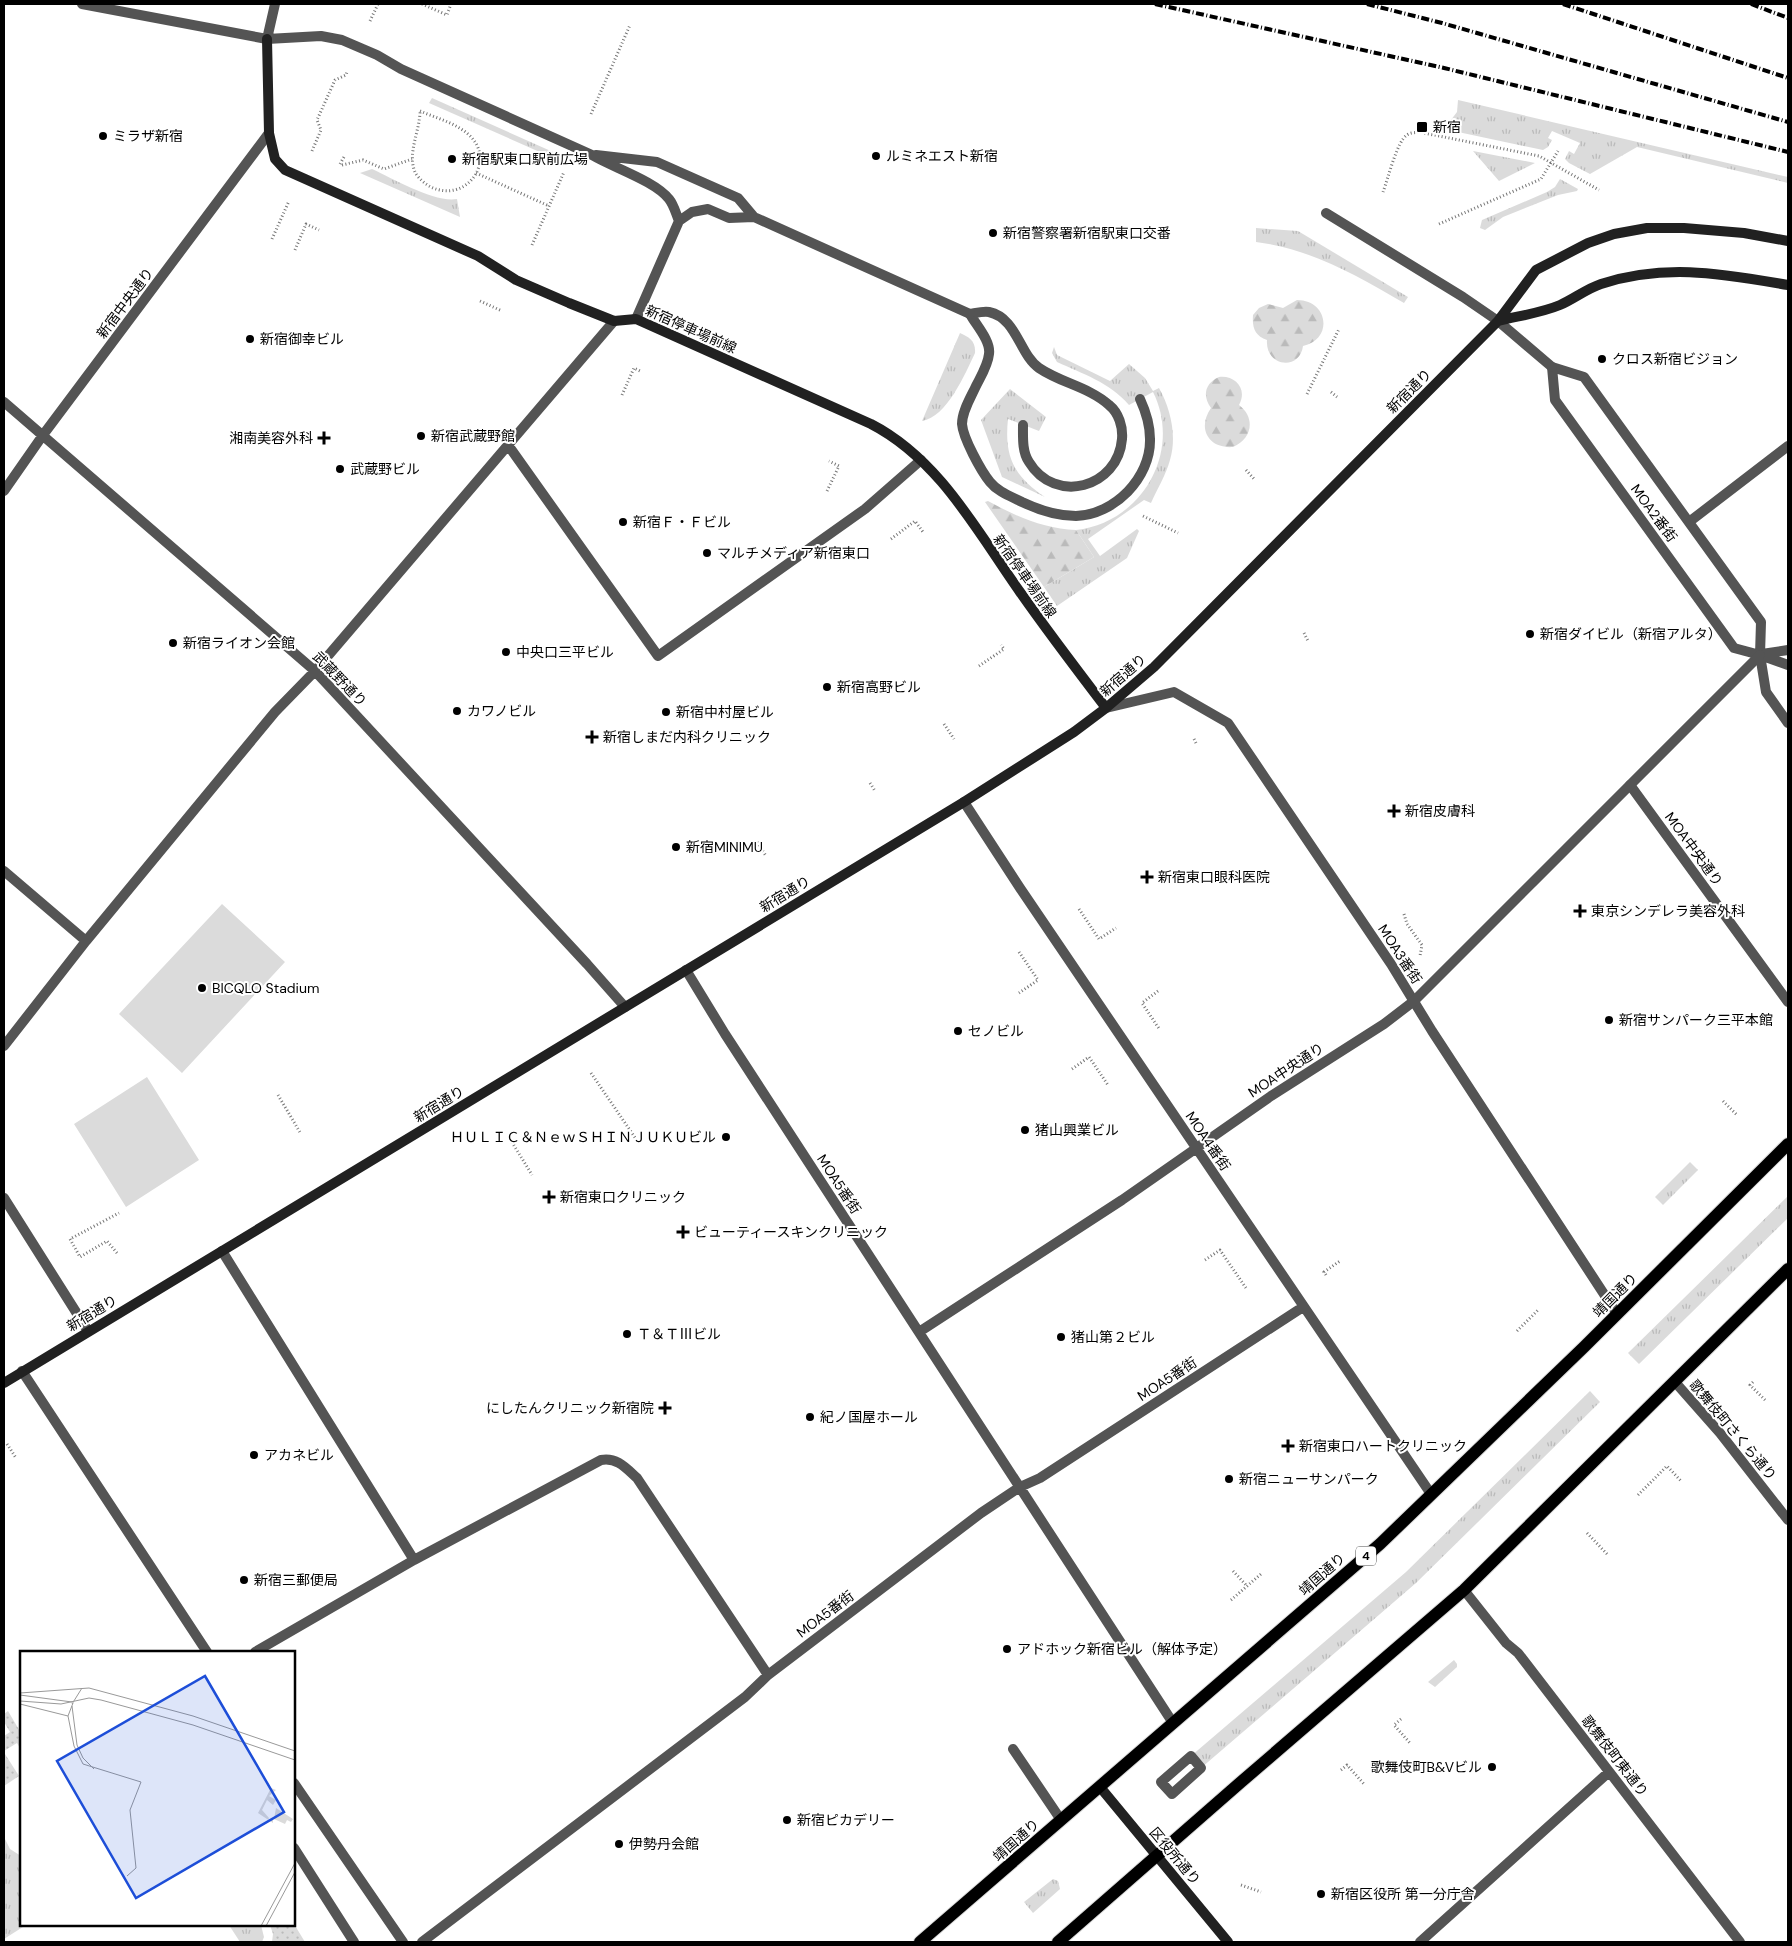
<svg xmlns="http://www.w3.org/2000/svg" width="1792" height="1946" viewBox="0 0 1792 1946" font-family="'DM Sans','Noto Sans JP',sans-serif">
	<defs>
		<pattern id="grass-tufts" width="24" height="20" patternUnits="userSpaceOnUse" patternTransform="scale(1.25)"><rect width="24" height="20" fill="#dbdbdb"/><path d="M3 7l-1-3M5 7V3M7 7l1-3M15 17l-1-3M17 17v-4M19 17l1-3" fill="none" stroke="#bababa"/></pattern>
		<pattern id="forest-firs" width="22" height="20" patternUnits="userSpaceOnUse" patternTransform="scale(1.25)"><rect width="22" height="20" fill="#dbdbdb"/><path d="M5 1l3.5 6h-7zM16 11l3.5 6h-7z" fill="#bababa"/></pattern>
		<pattern id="park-dots" width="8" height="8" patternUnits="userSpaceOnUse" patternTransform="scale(1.25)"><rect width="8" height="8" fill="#dbdbdb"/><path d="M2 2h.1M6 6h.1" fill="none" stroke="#bababa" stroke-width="1.8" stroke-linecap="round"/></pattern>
	</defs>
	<rect width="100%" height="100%" fill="#fff"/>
	<path fill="url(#grass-tufts)" d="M432,98L553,152L551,157L429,103Z
		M1458,100L1788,177V183L1637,147L1590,174L1569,163L1565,159L1569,151L1574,154L1580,143L1552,131L1548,138L1552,140L1548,147L1543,150L1444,129L1457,112Z
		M1473,151L1535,163L1499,181Z
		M372,169C394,179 435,203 457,199L460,217L360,173Z
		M1560,179L1578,189L1577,191L1558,195L1503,217L1485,230L1480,228L1482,220L1547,192L1555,187Z
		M1256,228L1298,231L1408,297L1404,303C1356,275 1311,249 1256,242Z
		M960,333C969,337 976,341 975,353C965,374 947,417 922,421Z
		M1054,347L1057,355L1110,381L1129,364L1145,378L1153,391L1159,388C1171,409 1177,437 1170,460C1166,475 1157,489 1151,503L1144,500L1088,539L1100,556L1137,529L1139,531L1127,558L1057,606L1044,587L1094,557L1076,530C1141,523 1183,452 1153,392L1129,405C1109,382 1083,374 1057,362L1052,353Z
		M1010,389L1046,417L1039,431L1008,419C1004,457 1014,476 1045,497L1002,477L981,420Z
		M1690,1162L1698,1170L1663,1205L1655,1197Z
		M1788,1196V1218L1639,1364L1628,1353Z
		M1590,1391L1600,1402L1416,1583L1201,1768L1191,1756L1406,1572Z
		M1454,1660L1457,1664V1667L1435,1687L1428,1682Z
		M4,1837L10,1849L21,1856V1925H26L4,1939Z
		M1053,1879L1058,1881L1060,1889L1033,1913L1024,1902Z
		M229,1925H261L264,1937L262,1942H240Z"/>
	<path fill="url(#forest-firs)" d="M1297,300C1328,300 1334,339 1303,346C1300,371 1265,367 1267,340C1255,336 1252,328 1253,315L1259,308L1268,304L1283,308Z
		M1219,377C1235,375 1248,389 1239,405C1256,418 1252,439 1233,447C1208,449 1197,428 1211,408C1202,396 1205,383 1219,377Z
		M988,501C1015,516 1044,529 1076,530L1094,557L1044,587L985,502Z"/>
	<path fill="url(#park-dots)" d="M8,1711L21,1733V1750L17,1743L4,1751V1736L10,1732L4,1722V1714Z
		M5,1754L19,1776L4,1786V1755Z
		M294,1924L305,1942H272L273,1934L270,1925Z"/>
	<path fill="#dbdbdb" d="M222,904L285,962L182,1073L119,1014Z
		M147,1077L199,1160L126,1207L74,1124Z"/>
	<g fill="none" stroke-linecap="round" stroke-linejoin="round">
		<defs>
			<path id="primary" d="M920,1942L1380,1544L1584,1347L1788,1144
				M1058,1942L1241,1782L1464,1590L1788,1269"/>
		</defs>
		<use href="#primary" stroke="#dbdbdb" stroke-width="14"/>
		<path stroke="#767676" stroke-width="3" stroke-dasharray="1 2.5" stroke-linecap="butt" d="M422,4L447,15L451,4
			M370,21L378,4
			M420,111C436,118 456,123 469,135C497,160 467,204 431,187C425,184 418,178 415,172C407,153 420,131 420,111Z
			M591,114L630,25
			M312,151L321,130L317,120L335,80L346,75L347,72
			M340,164L344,157
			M342,165L363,160L384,169L412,159
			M476,173L549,206
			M1383,192C1388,179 1397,141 1407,135C1411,132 1415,133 1419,132L1539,156L1599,190
			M1439,224L1541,179L1558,151
			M272,239L289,201
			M532,245L564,172
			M295,250L306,224L319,230
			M480,301L502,311
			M1331,392L1337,397
			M1307,394L1339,329
			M622,395L634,368L640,371
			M1246,470L1255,480
			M827,491L839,466L829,461
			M1143,516L1178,533
			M891,539L915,521L923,532
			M1304,633L1308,641
			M979,666L1004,649L1001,645
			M944,724L954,739
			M1194,739L1196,743
			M870,783L875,791
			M757,842L766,856
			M1079,909L1099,939L1116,928
			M1404,914L1407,924L1422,945L1420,956
			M1019,952L1038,980L1019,993
			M1158,991L1142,1003L1160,1030
			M1072,1069L1089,1057L1108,1085
			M591,1073L636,1139
			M278,1095L301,1134
			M1723,1101L1737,1115
			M510,1139L532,1175
			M117,1253L107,1241L80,1257L70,1239L119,1213
			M1205,1260L1220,1250L1246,1288
			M1326,1275L1324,1272L1340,1261
			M1517,1331L1538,1310
			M1753,1382L1750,1385L1766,1401
			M7,1444L16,1458
			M1638,1495L1667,1466L1682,1482
			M1587,1533L1608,1555
			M1233,1571L1247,1586
			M1231,1600L1261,1574
			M1401,1719L1394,1725L1410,1743
			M1341,1770L1347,1765L1364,1784
			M1241,1885L1261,1892"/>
		<path stroke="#545454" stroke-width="10" d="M1326,213L1463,297L1498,321
			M1023,425C1023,437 1022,452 1029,462C1055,505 1118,488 1122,439C1123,427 1119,413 1109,405C1089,387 1061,383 1039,368C1019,354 1017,318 989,312C983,311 976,313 970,314C976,325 991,341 989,354C988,365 981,376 976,386C971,397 962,411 962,424C963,438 981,471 990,482C998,492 1010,496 1022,502C1039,510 1056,516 1076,516C1114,515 1151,478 1150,439C1150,425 1146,412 1140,399
			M1689,522L1788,446
			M1762,654L1788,650
			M1788,665L1760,655L1761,622L1584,377L1552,367L1555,400L1734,648L1760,655L1766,692L1788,723
			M1106,708L1174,692L1228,723L1391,964L1432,1031L1617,1314
			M1630,785L1788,1002
			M1013,1749L1061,1820
			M294,1848L354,1942"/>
		<path stroke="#545454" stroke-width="10" d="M82,4L267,39L321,36L342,40L377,55L401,69L592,155C614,168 655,181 669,199C674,205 676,214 679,221
			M267,39L275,4
			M596,155L657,162L738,198L754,217L970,314
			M636,319L679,221L692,212L708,209L729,218L754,217
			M1498,321L1552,367
			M4,402L315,671L587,964L625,1007
			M508,445L658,656L865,509L921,460
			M4,491L43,435L269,133
			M964,802L1020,888L1431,1494
			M4,871L86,941
			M686,970L725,1034L1173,1723
			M4,1046L86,941L275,712L315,671L614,321
			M4,1198L88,1331
			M222,1251L414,1560
			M919,1332L1122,1200L1271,1096L1384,1024L1414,1001L1760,655
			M22,1371L207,1652
			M1675,1382L1720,1433L1788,1520
			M1464,1590L1506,1643L1518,1653L1740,1942
			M255,1652L414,1560L601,1460C617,1457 626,1468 637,1478L768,1675
			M1191,1756L1201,1768L1172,1794L1161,1782Z
			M294,1783L403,1942
			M422,1942L745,1697L768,1675L981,1513L1020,1487L1040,1478L1303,1307
			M1420,1942L1609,1772"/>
		<path stroke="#212121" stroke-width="10" d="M267,39L269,133L275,159L285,170L478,256L516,280L569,303L614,321L636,319L871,424C939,459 977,531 1020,592C1048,632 1077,670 1106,708
			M1498,321C1518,316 1541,313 1560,305C1574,299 1586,289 1601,284C1667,263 1722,274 1788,285
			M4,1383L964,802L1074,732L1106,708L1154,667L1498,321L1536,270L1588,243L1614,234L1647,228H1684L1744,233L1788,241
			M1100,1787L1228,1942"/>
		<use href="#primary" stroke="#000" stroke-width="12"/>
		<path stroke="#000" stroke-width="4" stroke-dasharray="8 2.5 1 2.5" stroke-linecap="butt" d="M1155,4L1444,68L1788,152
			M1367,4L1442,23L1788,122
			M1563,4L1788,78
			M1751,4L1788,18"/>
	</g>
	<g fill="#000" stroke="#fff" stroke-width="2">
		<rect x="1416" y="121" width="12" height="12" rx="2.5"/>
		<circle cx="103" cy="136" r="5"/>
		<circle cx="876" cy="156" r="5"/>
		<circle cx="452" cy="159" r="5"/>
		<circle cx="993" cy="233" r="5"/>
		<circle cx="250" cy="339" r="5"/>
		<circle cx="1602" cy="359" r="5"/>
		<circle cx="421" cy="436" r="5"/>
		<path d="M321.5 430.5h5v5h5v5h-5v5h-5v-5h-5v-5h5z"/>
		<circle cx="340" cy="469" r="5"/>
		<circle cx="623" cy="522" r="5"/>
		<circle cx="707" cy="553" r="5"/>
		<circle cx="1530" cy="634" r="5"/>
		<circle cx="173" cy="643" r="5"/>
		<circle cx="506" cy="652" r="5"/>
		<circle cx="827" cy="687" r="5"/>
		<circle cx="457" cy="711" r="5"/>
		<circle cx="666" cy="712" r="5"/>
		<path d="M589.5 729.5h5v5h5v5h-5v5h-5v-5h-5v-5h5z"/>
		<path d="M1391.5 803.5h5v5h5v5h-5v5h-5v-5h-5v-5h5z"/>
		<circle cx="676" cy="847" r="5"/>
		<path d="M1144.5 869.5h5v5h5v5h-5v5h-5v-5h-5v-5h5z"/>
		<path d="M1577.5 903.5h5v5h5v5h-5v5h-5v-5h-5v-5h5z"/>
		<circle cx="202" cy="988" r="5"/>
		<circle cx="1609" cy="1020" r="5"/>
		<circle cx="958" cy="1031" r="5"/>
		<circle cx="1025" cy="1130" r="5"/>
		<circle cx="726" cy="1137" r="5"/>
		<path d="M546.5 1189.5h5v5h5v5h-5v5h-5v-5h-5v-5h5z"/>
		<path d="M680.5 1224.5h5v5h5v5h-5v5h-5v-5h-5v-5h5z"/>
		<circle cx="627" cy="1334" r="5"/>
		<circle cx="1061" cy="1337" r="5"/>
		<path d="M662.5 1400.5h5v5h5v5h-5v5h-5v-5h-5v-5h5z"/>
		<circle cx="810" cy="1417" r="5"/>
		<path d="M1285.5 1438.5h5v5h5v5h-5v5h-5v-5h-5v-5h5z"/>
		<circle cx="254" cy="1455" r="5"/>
		<circle cx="1229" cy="1479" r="5"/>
		<circle cx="244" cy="1580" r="5"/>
		<circle cx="1007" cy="1649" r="5"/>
		<circle cx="1492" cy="1767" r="5"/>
		<circle cx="787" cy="1820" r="5"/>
		<circle cx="619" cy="1844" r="5"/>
		<circle cx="1321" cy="1894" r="5"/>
	</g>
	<g text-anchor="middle" stroke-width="4" stroke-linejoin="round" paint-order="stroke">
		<rect fill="#fff" stroke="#4c4c4c" stroke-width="1" x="1356" y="1546.5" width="20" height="19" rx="4"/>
		<g font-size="12" font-weight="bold" fill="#000">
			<text x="1366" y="1560">4</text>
		</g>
		<g font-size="14" fill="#000" stroke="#fff" text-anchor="start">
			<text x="1433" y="132">新宿</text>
			<text x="113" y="141">ミラザ新宿</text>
			<text x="886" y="161">ルミネエスト新宿</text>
			<text x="462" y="164">新宿駅東口駅前広場</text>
			<text x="1003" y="238">新宿警察署新宿駅東口交番</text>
			<text x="260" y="344">新宿御幸ビル</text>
			<text x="1612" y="364">クロス新宿ビジョン</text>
			<text x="431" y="441">新宿武蔵野館</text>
			<text x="313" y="443" text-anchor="end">湘南美容外科</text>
			<text x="350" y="474">武蔵野ビル</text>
			<text x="633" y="527">新宿Ｆ・Ｆビル</text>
			<text x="717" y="558">マルチメディア新宿東口</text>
			<text x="1540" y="639">新宿ダイビル（新宿アルタ）</text>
			<text x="183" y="648">新宿ライオン会館</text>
			<text x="516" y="657">中央口三平ビル</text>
			<text x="837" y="692">新宿高野ビル</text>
			<text x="467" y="716">カワノビル</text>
			<text x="676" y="717">新宿中村屋ビル</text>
			<text x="603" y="742">新宿しまだ内科クリニック</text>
			<text x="1405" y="816">新宿皮膚科</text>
			<text x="686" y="852">新宿MINIMU</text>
			<text x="1158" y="882">新宿東口眼科医院</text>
			<text x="1591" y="916">東京シンデレラ美容外科</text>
			<text x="212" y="993">BICQLO Stadium</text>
			<text x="1619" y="1025">新宿サンパーク三平本館</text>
			<text x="968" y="1036">セノビル</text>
			<text x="1035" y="1135">猪山興業ビル</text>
			<text x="716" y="1142" text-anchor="end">ＨＵＬＩＣ＆ＮｅｗＳＨＩＮＪＵＫＵビル</text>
			<text x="560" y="1202">新宿東口クリニック</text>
			<text x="694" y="1237">ビューティースキンクリニック</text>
			<text x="637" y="1339">Ｔ＆ＴⅢビル</text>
			<text x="1071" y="1342">猪山第２ビル</text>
			<text x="654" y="1413" text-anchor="end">にしたんクリニック新宿院</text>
			<text x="820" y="1422">紀ノ国屋ホール</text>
			<text x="1299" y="1451">新宿東口ハートクリニック</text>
			<text x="264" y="1460">アカネビル</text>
			<text x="1239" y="1484">新宿ニューサンパーク</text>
			<text x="254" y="1585">新宿三郵便局</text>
			<text x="1017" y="1654">アドホック新宿ビル（解体予定）</text>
			<text x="1482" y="1772" text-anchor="end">歌舞伎町B&amp;Vビル</text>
			<text x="797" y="1825">新宿ピカデリー</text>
			<text x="629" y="1849">伊勢丹会館</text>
			<text x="1331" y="1899">新宿区役所 第一分庁舎</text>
		</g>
		<g font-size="14" fill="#000" stroke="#fff">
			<text transform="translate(125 303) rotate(-53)" y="5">新宿中央通り</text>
			<text transform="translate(691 329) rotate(24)" y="5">新宿停車場前線</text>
			<text transform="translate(1409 391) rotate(-45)" y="5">新宿通り</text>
			<text transform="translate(1654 513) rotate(54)" y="5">MOA2番街</text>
			<text transform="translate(1025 576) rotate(55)" y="5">新宿停車場前線</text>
			<text transform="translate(1123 675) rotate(-41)" y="5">新宿通り</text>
			<text transform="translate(340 679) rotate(46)" y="5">武蔵野通り</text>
			<text transform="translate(1694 849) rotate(54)" y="5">MOA中央通り</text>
			<text transform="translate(785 894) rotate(-31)" y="5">新宿通り</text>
			<text transform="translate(1400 954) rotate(57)" y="5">MOA3番街</text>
			<text transform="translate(1286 1070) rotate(-33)" y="5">MOA中央通り</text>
			<text transform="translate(439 1104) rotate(-31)" y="5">新宿通り</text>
			<text transform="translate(1208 1141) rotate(56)" y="5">MOA4番街</text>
			<text transform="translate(839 1184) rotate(57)" y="5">MOA5番街</text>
			<text transform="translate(1615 1295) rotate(-45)" y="5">靖国通り</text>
			<text transform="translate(92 1313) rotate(-31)" y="5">新宿通り</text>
			<text transform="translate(1167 1379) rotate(-33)" y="5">MOA5番街</text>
			<text transform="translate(1733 1430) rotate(50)" y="5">歌舞伎町さくら通り</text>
			<text transform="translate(1322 1574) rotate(-41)" y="5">靖国通り</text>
			<text transform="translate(825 1614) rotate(-37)" y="5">MOA5番街</text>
			<text transform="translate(1615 1756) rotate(52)" y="5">歌舞伎町東通り</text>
			<text transform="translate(1016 1840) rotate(-41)" y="5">靖国通り</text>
			<text transform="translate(1175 1856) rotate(50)" y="5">区役所通り</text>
		</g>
	</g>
	<g transform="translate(20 1651)">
		<rect width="275" height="275" fill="#fff"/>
		<path d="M256,157L273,168L271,171L267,169L265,173L254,168Z" fill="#dbdbdb"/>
		<path d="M251,137L256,139L249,145L256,149L253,154L247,149L242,159L249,167L248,169L253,168V172L238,162Z" fill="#dbdbdb"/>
		<path fill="none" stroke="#999" stroke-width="1" d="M0,42L69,37L173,65L275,100M0,44L52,51M0,50L41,53L69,47L81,49L173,74L275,109M53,52L48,65L54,95L63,113L121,131L110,159L116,217L107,225M0,53L48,65M52,53L62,37M52,55L57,94L63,107L74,118M241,275L275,212M246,275L275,221"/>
		<path fill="#1d4ed8" fill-opacity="0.15" stroke="#1d4ed8" stroke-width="2.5" d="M185,25L264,161L116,247L37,110Z"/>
		<rect width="275" height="275" fill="none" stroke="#000" stroke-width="2.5"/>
	</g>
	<rect width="1792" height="1946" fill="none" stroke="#000000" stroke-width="10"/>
</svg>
